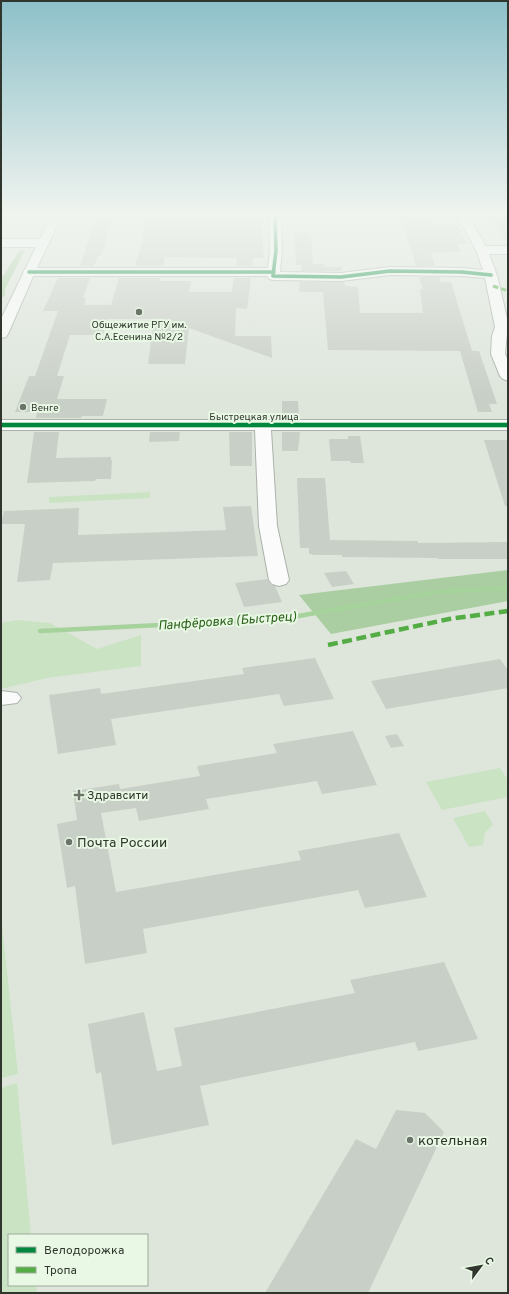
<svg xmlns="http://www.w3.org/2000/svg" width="509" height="1294" viewBox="0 0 509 1294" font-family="Overpass,sans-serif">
	<rect width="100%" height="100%" fill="#dee6dc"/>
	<path fill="#cae3c3" d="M150,492V498L49,503V497Z
		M18,620L50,623L97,649L141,635V666L47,678L1,689V623Z
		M500,768L508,780V797L442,810L426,782Z
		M485,811L493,824L485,833L483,845L469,847L453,818Z
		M1,915L18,1074L1,1078Z
		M17,1083L31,1235H9V1285H36L37,1293H1V1088Z"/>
	<path fill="#aacea1" d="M20,250H25L5,289V295L1,299V276H3Z
		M508,570V601L331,634L299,595Z"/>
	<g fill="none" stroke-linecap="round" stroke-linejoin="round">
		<path stroke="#a6d29b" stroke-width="4.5" d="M40,631L281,619L436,592L508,588"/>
	</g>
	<path fill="#c8cfc6" d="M97,216H113L101,256H98L94,266H80Z
		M147,216H261L264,258H253L252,266H236L237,258L165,257L163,266H135L144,237H142Z
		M401,216H429L433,226H457L467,244H456L461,252L431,253L435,266H416Z
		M488,216H508V244Z
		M295,233H311L313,264H324V267H341L342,271H301L302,265H296Z
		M419,277H439L441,282H451L472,351H479L497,404H489L492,412H478L460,351L328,350L323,292H299L300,282H344L345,286L358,287L360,313H423L420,289H423Z
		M58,278H90L83,298H86L84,305H111L119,278H160L159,281H191L189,292H232L234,278H251L247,309L236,308L235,336H271L272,358L189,328L185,364H148L154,319H107L103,335H70L57,376H64L57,399H107L103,416H82L81,418H36L37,412H15L29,376H35L58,311H43Z
		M282,401H298L299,418H282Z
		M34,432H59L56,458L111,457V460H112L111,479H96L95,481L27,483Z
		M150,432H180L179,441L149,442Z
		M229,432H252V466H230Z
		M282,432H300L298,451H282Z
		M348,436H360L364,463H351L350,461H331L329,439H348Z
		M484,440H508V506H505Z
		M297,478H325L330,540L418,541V543L508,542V559H438V558L342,557V555H313L312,554H309V548H300Z
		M251,506L258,556L53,563L50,580L17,582L25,524H1L4,511L79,508L78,535L226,530L223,507Z
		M346,571L354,584L332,587L324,573Z
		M267,579L271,585L275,586L282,602L244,607L235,583Z
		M315,658L334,699L284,706L279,694L111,719L116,745L58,754L49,695L100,688L101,694L244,674L242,668Z
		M500,659L508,670V688L386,709L371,681Z
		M353,731L377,785L322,794L317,781L206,799L209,809L139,821L136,808L101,813L116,892L301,860L298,851L399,833L427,897L365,908L358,890L143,929L147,953L85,964L75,886L67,888L57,824L77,820L73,791L119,784L120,789L200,776L197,766L277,753L273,744Z
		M397,734L404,746L391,748L385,736Z
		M444,962L478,1039L418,1051L415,1042L200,1086L209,1125L112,1145L101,1072L96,1074L88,1024L144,1012L157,1071L182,1066L174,1028L355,993L350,980Z
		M396,1110L425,1113L444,1132L368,1293H265L356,1139L376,1149Z"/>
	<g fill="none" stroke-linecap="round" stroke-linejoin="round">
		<defs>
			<path id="minor" d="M269,216H281L282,250L280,272L341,273L390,267L462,268L483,270L476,250L457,216H468L486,246H508V254H489L497,275L508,323L505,354L508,360V381L503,379L500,376L491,354L492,336L495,327L485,278L462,276L390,275L341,281L273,280L269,279L267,276H29L25,275L23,272L25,269L29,268H268L270,250Z
				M1,239H44L48,241L50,243L48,245L44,247H1Z
				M1,420H508V430H271L277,526L289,580L286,584L279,586L272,584L269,580L259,526L255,430H1Z
				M1,691L17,693L21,698L17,703L1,705Z"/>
			<path id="major" d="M51,216H62L35,272L8,334L6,337L1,338V319Z"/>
		</defs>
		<use href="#minor" stroke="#abb2aa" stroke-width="2"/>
		<use href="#major" stroke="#abb2aa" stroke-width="2"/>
		<use href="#minor" fill="#fafbfa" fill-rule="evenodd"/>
		<use href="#major" fill="#fafbfa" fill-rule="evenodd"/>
		<path stroke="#54ac44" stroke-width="3" stroke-dasharray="5.5 3" stroke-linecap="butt" d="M493,286L508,291"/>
		<path stroke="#54ac44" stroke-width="4.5" stroke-dasharray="10 4.5" stroke-linecap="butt" d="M328,645L449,619L508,611"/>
		<defs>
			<path id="cycleway-far1" d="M275,216L276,250L273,276L341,277L390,271L462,272L491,275
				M29,272H274"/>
			<path id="cycleway" d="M1,425H508"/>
		</defs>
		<use href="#cycleway-far1" stroke="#e8f8e4" stroke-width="5"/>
		<use href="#cycleway" stroke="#e8f8e4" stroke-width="6"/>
		<use href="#cycleway-far1" stroke="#00873e" stroke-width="3.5"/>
		<use href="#cycleway" stroke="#00873e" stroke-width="4.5"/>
	</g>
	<linearGradient id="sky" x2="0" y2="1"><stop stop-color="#8dc0c9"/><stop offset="0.54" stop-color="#f0f4ef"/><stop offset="1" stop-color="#f0f4ef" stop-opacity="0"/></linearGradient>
	<rect width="509" height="397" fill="url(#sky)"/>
	<g fill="#6d746b" stroke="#e8f8e4" stroke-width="1.5">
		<circle cx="139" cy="312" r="4"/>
		<circle cx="23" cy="407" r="4"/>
		<path d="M77 789h4v4h4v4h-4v4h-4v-4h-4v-4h4z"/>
		<circle cx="69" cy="842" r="4"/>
		<circle cx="410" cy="1140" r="4"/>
	</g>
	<g text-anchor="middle" stroke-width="4" stroke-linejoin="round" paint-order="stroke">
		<g font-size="10" fill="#30362e" stroke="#e8f8e4">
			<text x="139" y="328">Общежитие РГУ им.<tspan x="139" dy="12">С.А.Есенина №2/2</tspan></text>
			<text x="31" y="411" text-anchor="start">Венге</text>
		</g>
		<g font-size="10" fill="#30362e" stroke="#e8f8e4">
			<text x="254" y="420">Быстрецкая улица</text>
		</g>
		<g font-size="12" fill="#30362e" stroke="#e8f8e4" text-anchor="start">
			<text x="87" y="799">Здравсити</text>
		</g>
		<g font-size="13" font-style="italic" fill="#296118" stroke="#e8f8e4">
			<text transform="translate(227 620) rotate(-4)" y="5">Панфёровка (Быстрец)</text>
		</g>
		<g font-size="14" fill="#30362e" stroke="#e8f8e4" text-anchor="start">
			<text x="77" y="847">Почта России</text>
			<text x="418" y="1145">котельная</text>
		</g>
	</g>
	<rect width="509" height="1294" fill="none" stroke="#30362e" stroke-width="4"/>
	<rect x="8" y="1234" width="140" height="52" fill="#e8f8e4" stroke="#9eaa9b"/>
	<rect x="16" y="1247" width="20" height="6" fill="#00873e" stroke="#9eaa9b"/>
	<text x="44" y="1254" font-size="12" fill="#30362e">Велодорожка</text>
	<rect x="16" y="1267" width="20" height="6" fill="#54ac44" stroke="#9eaa9b"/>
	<text x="44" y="1274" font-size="12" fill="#30362e">Тропа</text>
	<g transform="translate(481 1266) rotate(58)" stroke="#e8f8e4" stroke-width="3" paint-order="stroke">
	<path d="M0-3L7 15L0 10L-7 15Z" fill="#30362e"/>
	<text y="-6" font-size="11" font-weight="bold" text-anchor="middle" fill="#30362e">С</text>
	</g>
</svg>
